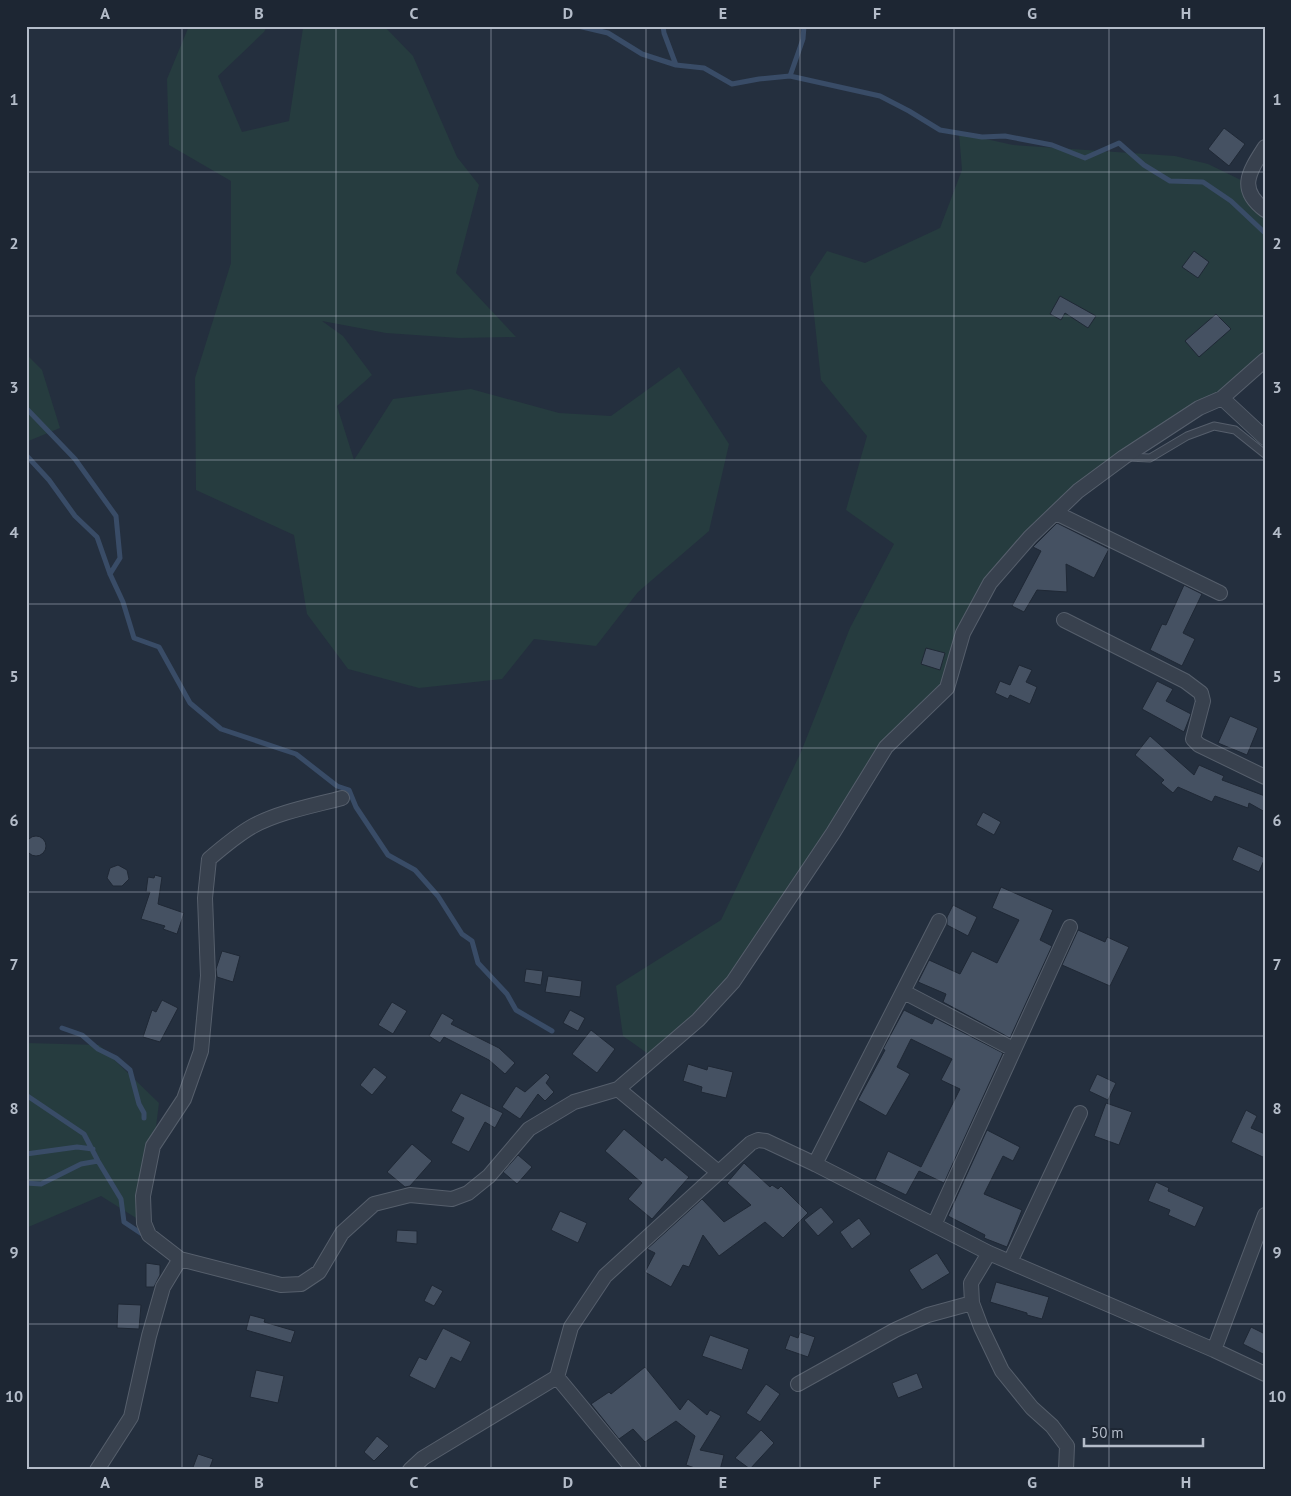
<svg xmlns="http://www.w3.org/2000/svg" width="1291" height="1496" viewBox="0 0 1291 1496" font-family="'PT Sans',sans-serif">
	<rect width="100%" height="100%" fill="#242f3e"/>
	<path fill="#263c3f" d="M189,26H267L264,32L218,76L242,132L289,121L303,28L305,26H384L413,56L457,157L479,185L456,273L516,337L459,338L386,333L322,321L343,336L372,375L337,406L354,460L393,399L471,389L559,413L611,416L679,367L729,444L709,531L638,592L596,646L534,639L502,679L419,688L348,669L307,614L294,535L196,490L195,378L231,263V181L169,145L167,79Z
		M959,133L1013,145L1175,156L1208,164L1247,183L1265,210V360L1222,398L1124,457L990,583L947,688L886,747L733,982L654,1058L623,1036L616,986L721,920L801,752L850,628L894,544L846,510L867,436L821,380L810,277L827,251L865,263L940,228L962,170Z
		M26,354L42,370L60,428L26,442Z
		M26,1043L99,1045L159,1103L144,1223L101,1196L26,1228Z"/>
	<g fill="none" stroke-linecap="round" stroke-linejoin="round">
		<path stroke="#394c67" stroke-width="5" d="M578,26L608,33L642,54L676,65L704,68L732,84L759,79L790,76L880,96L909,111L940,130L982,137L1005,136L1052,145L1085,158L1119,143L1144,165L1170,181L1203,182L1231,201L1265,233
			M663,26L664,33L676,65
			M790,76L803,39L804,26
			M26,408L75,459L116,516L120,558L110,574
			M26,455L49,480L75,516L97,537L110,574L123,602L134,638L159,647L190,703L221,729L296,754L337,786L349,790L356,807L388,855L415,870L438,896L462,934L472,941L478,963L507,994L516,1010L552,1031
			M62,1028L82,1035L98,1049L116,1058L130,1070L139,1104L144,1113V1118
			M26,1095L84,1134L98,1161L121,1199L124,1222L145,1236
			M26,1154L77,1147L93,1149
			M26,1183L41,1184L81,1164L98,1161"/>
	</g>
	<path fill="#455162" stroke="#1f2835" d="M1224,128L1245,144L1229,166L1208,149Z
		M1194,251L1209,262L1198,278L1182,267Z
		M1060,296L1096,316L1088,328L1065,313L1061,320L1050,314Z
		M1216,314L1231,329L1199,357L1185,341Z
		M1057,523L1109,549L1094,578L1066,564L1067,592L1037,590L1024,612L1012,606L1041,551L1033,547Z
		M1184,585L1202,594L1183,633L1195,639L1182,666L1150,650L1162,624L1166,625Z
		M926,648L945,653L940,670L921,664Z
		M1019,665L1032,670L1026,682L1037,687L1030,704L1010,695L1008,699L995,693L1000,681L1010,685Z
		M1157,681L1173,689L1166,701L1191,714L1184,732L1142,709Z
		M1230,716L1258,728L1247,755L1218,743Z
		M1150,736L1194,775L1199,765L1224,776L1222,780L1265,796V812L1249,803L1248,808L1215,796L1212,802L1178,787L1173,793L1161,783L1164,780L1135,755Z
		M983,812L1001,822L994,835L976,825Z
		M26 846a10 10 0 1 1 20 0a10 10 0 1 1-20 0Z
		M1238,846L1265,858L1259,872L1232,860Z
		M118,865L127,870L129,879L122,886H113L107,878L110,868Z
		M155,875L162,877L158,904L184,913L177,934L163,929L165,926L141,919L150,892H146L148,877L154,878Z
		M1001,887L1053,910L1040,940L1052,946L1010,1038L943,1002L946,994L918,982L929,960L960,974L972,951L997,963L1019,920L992,908Z
		M953,905L977,917L968,936L947,925V917Z
		M1078,930L1105,942L1107,937L1129,947L1110,986L1062,965Z
		M222,951L240,956L233,982L217,977L216,969Z
		M526,969L543,971L541,985L524,982Z
		M548,976L582,981L580,997L545,992Z
		M162,1000L178,1008L160,1042L143,1037L152,1010L156,1012Z
		M392,1002L407,1011L393,1034L378,1025Z
		M570,1010L585,1018L578,1031L563,1023Z
		M904,1010L932,1024L935,1018L1003,1053L944,1183L919,1171L906,1195L875,1180L888,1151L921,1167L960,1089L941,1080L952,1059L911,1039L897,1067L910,1074L886,1116L858,1100L885,1050L883,1049Z
		M442,1013L454,1020L451,1024L499,1048L515,1063L505,1074L489,1060L444,1037L440,1043L429,1036Z
		M591,1030L615,1049L597,1073L572,1054Z
		M688,1064L707,1070L708,1066L733,1072L726,1098L701,1092L702,1087L683,1081Z
		M374,1067L387,1077L372,1095L360,1085Z
		M546,1073L550,1077L546,1083L554,1092L545,1101L538,1094L520,1119L502,1107L516,1086L525,1092Z
		M1097,1074L1116,1083L1108,1100L1089,1091Z
		M461,1093L503,1113L495,1128L485,1122L469,1152L451,1143L464,1118L451,1111Z
		M1106,1103L1132,1112L1119,1145L1094,1136Z
		M1246,1110L1257,1116L1251,1128L1265,1134V1158L1231,1142Z
		M624,1129L662,1161L665,1157L689,1177L652,1219L628,1199L642,1183L605,1151Z
		M987,1130L1020,1147L1013,1161L1003,1156L984,1194L1022,1210L1007,1247L984,1238L985,1235L948,1216Z
		M412,1144L432,1161L410,1186L405,1187L387,1172Z
		M518,1155L532,1167L517,1184L503,1172Z
		M744,1163L770,1187L772,1185L778,1189L781,1186L808,1213L783,1238L765,1222L719,1256L703,1235L689,1267L683,1265L671,1287L645,1272L655,1253L647,1249L702,1199L724,1222L751,1205L727,1183Z
		M1156,1182L1169,1188L1168,1191L1204,1207L1195,1227L1168,1215L1170,1210L1148,1201Z
		M821,1207L834,1222L818,1236L804,1220Z
		M560,1211L587,1223L578,1243L551,1230Z
		M859,1218L871,1234L852,1249L840,1232Z
		M397,1230L417,1231V1244L396,1242Z
		M937,1253L950,1273L922,1290L909,1270Z
		M146,1263L160,1265V1275L154,1287H146Z
		M996,1282L1049,1297L1042,1319L1027,1315V1313L990,1302Z
		M432,1285L443,1291L434,1306L424,1301Z
		M118,1304L141,1305L139,1329L117,1328Z
		M250,1315L265,1319L264,1322L295,1331L291,1343L246,1330Z
		M1251,1327L1265,1334V1355L1243,1344Z
		M443,1328L471,1342L461,1362L451,1357L435,1389L409,1376L419,1357L426,1360Z
		M800,1332L815,1337L808,1357L785,1349L790,1335L798,1338Z
		M710,1335L749,1349L742,1370L702,1356Z
		M645,1367L680,1410L688,1399L707,1415L710,1410L721,1416L700,1450L724,1455L720,1470H701L686,1465L695,1436L676,1421L645,1442L633,1429L619,1439L591,1404L609,1392L611,1394Z
		M256,1370L284,1376L278,1403L250,1397Z
		M917,1373L923,1388L898,1398L892,1383Z
		M766,1384L780,1394L760,1422L746,1413Z
		M761,1430L774,1443L750,1469L735,1458Z
		M377,1436L389,1446L374,1461L364,1452Z
		M198,1454L213,1459L209,1470H192Z"/>
	<g fill="none" stroke-linecap="round" stroke-linejoin="round">
		<defs>
			<path id="service" d="M1127,457L1150,458L1187,436L1214,426L1235,430L1265,454"/>
			<path id="minor" d="M1265,147C1249,172 1237,189 1265,210
				M1222,398L1265,438
				M1056,513L1220,593
				M1064,620L1185,681L1201,693L1203,701L1193,739L1199,745L1265,777
				M342,798C312,806 279,812 253,826C237,835 223,847 209,859L205,898L208,976L201,1051L184,1099L153,1146L143,1196L144,1223L149,1235L180,1259L281,1285L301,1284L319,1272L342,1233L374,1204L410,1195L452,1199L468,1193L489,1176L529,1129L574,1102L618,1089L698,1020L733,982L833,833L886,747L947,688L963,633L990,583L1030,537L1078,491L1124,457L1199,408L1222,398L1265,360
				M904,992L1013,1049
				M618,1089L718,1172
				M815,1164L939,921
				M934,1225L1070,927
				M989,1253L971,1283L972,1303L981,1327L1002,1371L1032,1408L1052,1426L1067,1446L1066,1470
				M1010,1262L1080,1113
				M1214,1350L1265,1215
				M557,1377L634,1470
				M798,1384L895,1330L928,1315L972,1303
				M97,1470L131,1417L149,1336L163,1287L180,1259
				M410,1470L423,1458L557,1377L571,1327L605,1276L751,1143L758,1140L766,1141L815,1164L989,1253L1214,1350L1265,1374"/>
		</defs>
		<use href="#service" stroke="#565f6c" stroke-width="9"/>
		<use href="#minor" stroke="#565f6c" stroke-width="16"/>
		<use href="#service" stroke="#38414e" stroke-width="7"/>
		<use href="#minor" stroke="#38414e" stroke-width="14"/>
	</g>
	<path fill="none" stroke="#b4bcc9" stroke-width="1" stroke-opacity="0.55" d="M182,26V1470M336,26V1470M491,26V1470M646,26V1470M800,26V1470M954,26V1470M1109,26V1470M26,172H1265M26,316H1265M26,460H1265M26,604H1265M26,748H1265M26,892H1265M26,1036H1265M26,1180H1265M26,1324H1265"/>
	<rect width="1291" height="1496" fill="none" stroke="#1d2633" stroke-width="55"/>
	<path d="M1084 1438v8h119v-8" fill="none" stroke="#b4bcc9" stroke-width="2.5"/>
	<text x="1091" y="1438" font-size="15" fill="#b4bcc9" stroke="#1d2633" stroke-width="4" paint-order="stroke">50 m</text>
	<rect x="28" y="28" width="1236" height="1440" fill="none" stroke="#b4bcc9" stroke-width="2"/>
	<g font-size="16" text-anchor="middle" font-weight="bold" fill="#b4bcc9">
		<text x="105" y="19">A</text>
		<text x="259" y="19">B</text>
		<text x="414" y="19">C</text>
		<text x="568" y="19">D</text>
		<text x="723" y="19">E</text>
		<text x="877" y="19">F</text>
		<text x="1032" y="19">G</text>
		<text x="1186" y="19">H</text>
		<text x="14" y="105">1</text>
		<text x="1277" y="105">1</text>
		<text x="14" y="249">2</text>
		<text x="1277" y="249">2</text>
		<text x="14" y="393">3</text>
		<text x="1277" y="393">3</text>
		<text x="14" y="538">4</text>
		<text x="1277" y="538">4</text>
		<text x="14" y="682">5</text>
		<text x="1277" y="682">5</text>
		<text x="14" y="826">6</text>
		<text x="1277" y="826">6</text>
		<text x="14" y="970">7</text>
		<text x="1277" y="970">7</text>
		<text x="14" y="1114">8</text>
		<text x="1277" y="1114">8</text>
		<text x="14" y="1258">9</text>
		<text x="1277" y="1258">9</text>
		<text x="14" y="1402">10</text>
		<text x="1277" y="1402">10</text>
		<text x="105" y="1488">A</text>
		<text x="259" y="1488">B</text>
		<text x="414" y="1488">C</text>
		<text x="568" y="1488">D</text>
		<text x="723" y="1488">E</text>
		<text x="877" y="1488">F</text>
		<text x="1032" y="1488">G</text>
		<text x="1186" y="1488">H</text>
	</g>
</svg>
